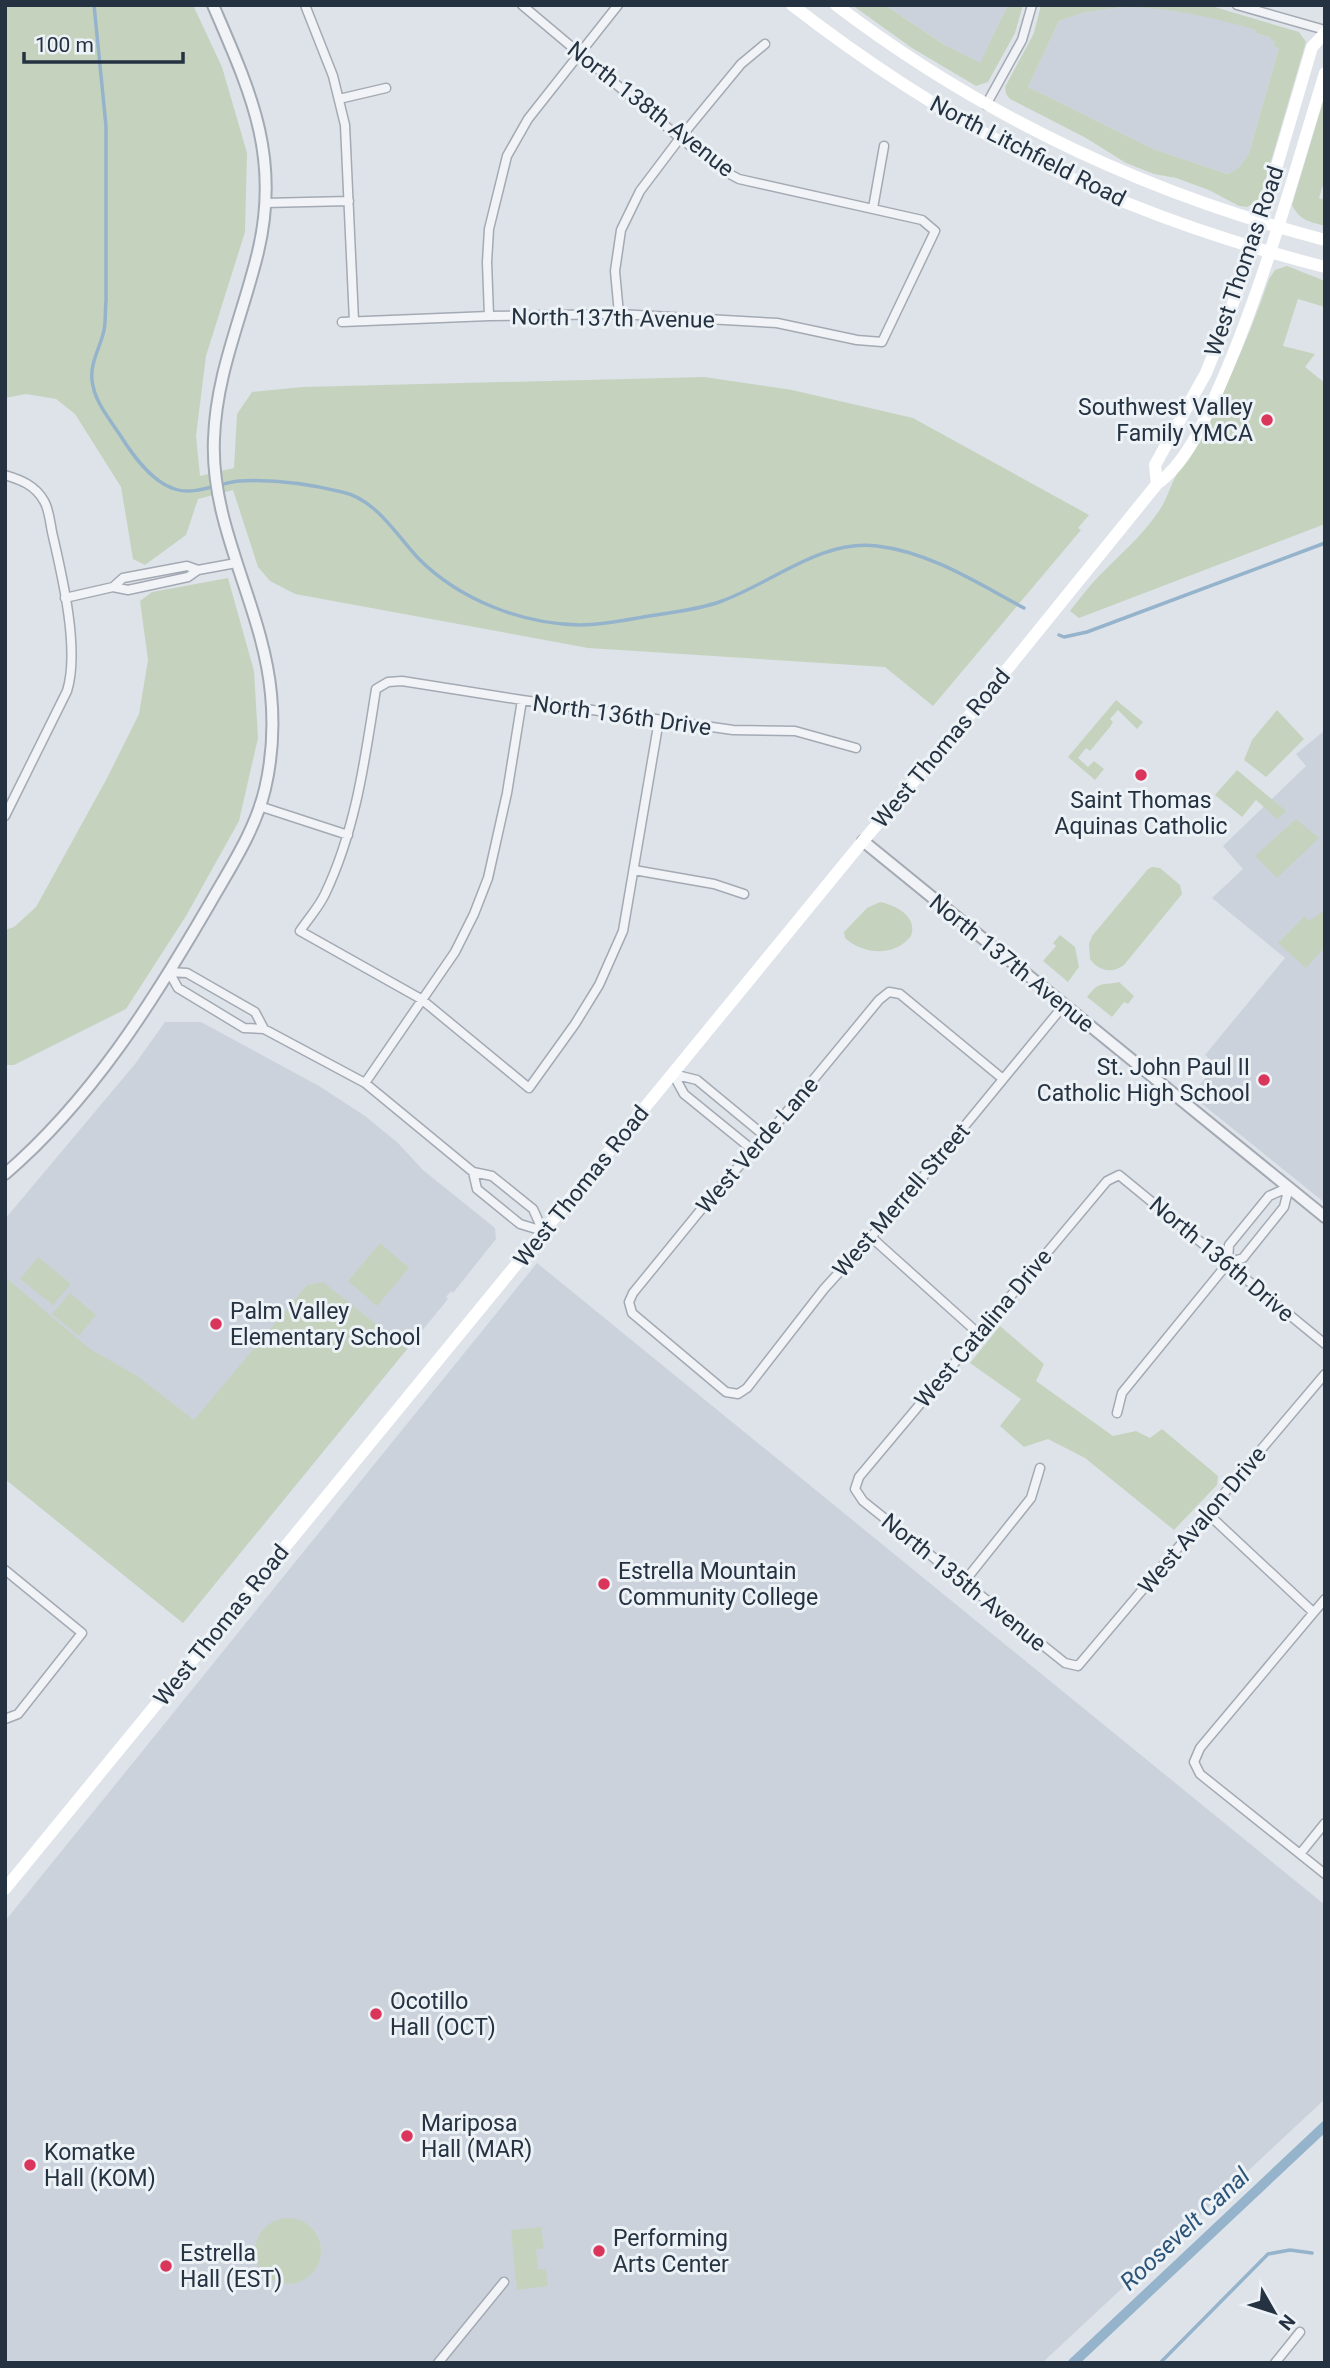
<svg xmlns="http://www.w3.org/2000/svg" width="1330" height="2368" viewBox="0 0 1330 2368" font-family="Roboto,sans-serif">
	<rect width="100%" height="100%" fill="#dee3e9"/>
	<path fill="#cbd2db" d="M885,5H1008L980,64L943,44Z
		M1122,7H1148L1203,15L1257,30L1256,33L1271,38L1279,48L1249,153L1243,165L1236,171L1227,174L1153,149L1028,87L1059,21L1082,13Z
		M1325,730V1203L1191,1095L1216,1065L1205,1055L1285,958L1212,898L1243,869L1223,846L1306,766L1296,754Z
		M165,1022H201L319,1086L365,1116L398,1143L423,1170L495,1228L496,1239L453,1293L451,1291L446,1297L448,1299L183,1623L5,1479V1219L135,1064Z
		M537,1263L1325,1905V2099L1042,2363H5V1921Z"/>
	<path fill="#c5d3be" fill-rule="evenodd" d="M5,5H193L222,67L247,153L245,232L206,356L196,436L200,476L234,468L237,414L252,392L303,387L704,377L792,390L913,418L1089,515L1078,528L1081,530L933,706L885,667L588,648L295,594L270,581L258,567L233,490L198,499L186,535L145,565L133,559L121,487L75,414L56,399L26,394L5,398Z
		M852,5H885L943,44L980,63L1008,5H1023L1015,33L988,82L976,86L912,48Z
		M1041,5H1208L1299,32L1306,42L1261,195L1256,202L1247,207L1239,206L1209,190L1176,178L1154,174L1126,163L1086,138L1010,99L1006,94L1005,87L1034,33ZM1122,7C1169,7 1211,17 1256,30V33L1271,38V40L1275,42L1274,46L1279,48L1249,153C1243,164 1239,170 1227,174L1153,149L1028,87L1059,21L1082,13Z
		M1325,95V179L1319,198L1325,200V226C1310,222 1299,220 1292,205Z
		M1287,266L1325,281V307L1298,299L1283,346L1315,354L1305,367L1325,383V524L1079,618L1070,611C1081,597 1092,582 1105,570C1123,552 1141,536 1156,515C1166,503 1170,486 1178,472C1216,411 1246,347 1269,279L1275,270Z
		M228,578L254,671L258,738L239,821L186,916L126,1009L14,1065H5V930L14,927L36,907L106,780L139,714L148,660L140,601L152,592Z
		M1116,700L1143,722L1137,729L1118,710L1110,719L1113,722L1110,727L1090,751L1086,748L1078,758L1088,767L1094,761L1104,769L1095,780L1068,757Z
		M1277,710L1304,739L1266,777L1244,760L1252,740Z
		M1237,770L1286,811L1277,819L1256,800L1242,817L1215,795Z
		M1296,819L1319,838L1277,878L1255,856Z
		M1152,867L1160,868L1180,885L1182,894L1124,965C1112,974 1098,971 1090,959L1089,944L1092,936L1148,869Z
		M880,902C896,905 918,917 911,936C895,957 864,955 845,938L844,932L867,908Z
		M1325,910V947L1306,968L1278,943L1305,916L1309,921Z
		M1060,935L1075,947L1079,967L1068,982L1043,961L1056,946L1053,943Z
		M1119,982L1134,996L1128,1004L1124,1002L1112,1017L1087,997C1100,980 1101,986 1119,982Z
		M380,1243L409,1268L377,1306L348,1281Z
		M38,1257L71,1284L53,1305L20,1279Z
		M5,1277L90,1349L137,1376L194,1420L307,1285L323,1282L407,1349L183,1623L5,1479Z
		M70,1293L96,1315L79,1336L52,1314Z
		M1000,1326L1044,1364L1036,1381L1113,1436L1136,1431L1150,1438L1162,1429L1218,1476L1217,1485L1174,1530L1085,1458L1048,1439L1024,1447L1000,1426L1021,1399L970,1363Z
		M255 2251a33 33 0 1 1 66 0a33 33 0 1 1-66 0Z
		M541,2227L544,2249H536L538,2269H546L548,2286L517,2290L511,2230Z"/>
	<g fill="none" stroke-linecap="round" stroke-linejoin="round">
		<path stroke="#95b4cc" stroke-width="3.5" d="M94,5L106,126V301C105,310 106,320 104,330C101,346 90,362 92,380C94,401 109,418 120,435C132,454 150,480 172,488C193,497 218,483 239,481C273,479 309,484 342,492C376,499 397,536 419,559C460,600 522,624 580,625C603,625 626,620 649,616C673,612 698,610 722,601C772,583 821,539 877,546C930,552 979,584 1024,608
			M1059,635L1064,637L1087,632L1325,543
			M1160,2363L1268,2254L1290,2250L1312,2253"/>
		<path stroke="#95b4cc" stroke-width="10" d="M1073,2363L1325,2126"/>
		<defs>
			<path id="minor" d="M305,5L333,76L345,125L354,321
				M1237,5L1325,30
				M339,99L386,88
				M986,105L1022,40L1032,5
				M265,203L349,201
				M873,208L884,146
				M619,314L615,271L621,230L640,191L680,138L741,64L765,44
				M489,316L487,262L489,229L507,156L528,119L618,5
				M342,322L489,316L619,314L777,323L857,340L882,342L935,231L922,220L739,179L722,170L680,138L522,5
				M5,475C21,480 35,485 44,501C49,509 50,522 52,532C62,575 80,650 67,691L5,816
				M113,587L128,590L188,577L198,570L236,563
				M65,598L113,587L123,578L187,566L198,570
				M659,720L623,931L599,985L575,1024L529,1088L421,999L300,931C308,919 319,907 325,894C356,829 365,759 376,689L388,682L402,681L522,700L733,730L795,731L856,748
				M259,806L348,835
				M634,870L714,884L744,894
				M264,1029L255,1012L187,973L169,972L178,988L244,1028L264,1029L365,1083L473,1172L492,1176L533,1209L543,1231
				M673,1074L697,1080L766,1137
				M673,1074L684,1094L754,1151
				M1003,1079L900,994L889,992L879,1000L766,1137L717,1190L633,1293L629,1302L632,1313L726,1392L738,1394L747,1388L824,1289L899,1206L1064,1005
				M365,1083L455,952L474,914L488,878L507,793L522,700
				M473,1172L477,1189L520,1224L543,1231
				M871,1237L979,1334
				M1228,1263L1229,1245L1269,1196L1289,1187
				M1325,1344L1119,1175L1107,1181C1025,1280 941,1378 859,1477L855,1489L863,1501L1065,1663L1078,1666L1325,1374
				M1117,1413L1122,1393L1228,1263L1243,1258L1284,1207L1289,1187
				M1207,1513L1313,1612
				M5,1570L82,1633L18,1714L5,1719
				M964,1582L1031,1498L1040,1468
				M1325,1599L1200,1748L1194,1762L1200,1774L1325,1874
				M1300,1854L1325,1823
				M438,2363L504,2282
				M1275,2363L1300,2332"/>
			<path id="tertiary" d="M863,841L1325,1217
				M5,1174C92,1099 152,1003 209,905C230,868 255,831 265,789C272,759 274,725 271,694C263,606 210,528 214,439C216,373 243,315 258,252C281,156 250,91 213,5"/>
		</defs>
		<use href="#minor" stroke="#a3aab3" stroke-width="11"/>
		<use href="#tertiary" stroke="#a3aab3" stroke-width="14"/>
		<use href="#minor" stroke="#f1f3f7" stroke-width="8"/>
		<use href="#tertiary" stroke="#f1f3f7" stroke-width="10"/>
		<path stroke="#fff" stroke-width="12" d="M792,5C894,84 1007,153 1127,203C1191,229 1258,250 1325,267
			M836,5C982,116 1148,194 1325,240
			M1157,484L1155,465L1206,373L1228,318L1260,223L1312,47L1325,33
			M5,1889L863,841L975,709L1157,484C1186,463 1203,424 1217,392C1263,289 1292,180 1325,73"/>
	</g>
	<g fill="#da365c" stroke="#edf2f6" stroke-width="2.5">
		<circle cx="1267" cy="420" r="7"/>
		<circle cx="1141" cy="775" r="7"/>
		<circle cx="1264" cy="1080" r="7"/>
		<circle cx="216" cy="1324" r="7"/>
		<circle cx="604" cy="1584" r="7"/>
		<circle cx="376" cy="2014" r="7"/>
		<circle cx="407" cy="2136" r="7"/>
		<circle cx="30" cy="2165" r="7"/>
		<circle cx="599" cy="2251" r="7"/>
		<circle cx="166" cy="2266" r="7"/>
	</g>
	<g text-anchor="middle" stroke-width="6" stroke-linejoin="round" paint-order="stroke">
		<g font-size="23" fill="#253241" stroke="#edf2f6">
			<text transform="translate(651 109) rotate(38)" y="8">North 138th Avenue</text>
			<text transform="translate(1028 151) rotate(27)" y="8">North Litchfield Road</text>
			<text transform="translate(1244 261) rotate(-71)" y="8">West Thomas Road</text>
			<text transform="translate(613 318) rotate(1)" y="8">North 137th Avenue</text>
			<text transform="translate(622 715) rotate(8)" y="8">North 136th Drive</text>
			<text transform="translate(941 748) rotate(-50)" y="8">West Thomas Road</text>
			<text transform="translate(1012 963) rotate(39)" y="8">North 137th Avenue</text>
			<text transform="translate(757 1145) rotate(-49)" y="8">West Verde Lane</text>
			<text transform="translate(581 1186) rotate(-51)" y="8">West Thomas Road</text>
			<text transform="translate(901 1200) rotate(-49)" y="8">West Merrell Street</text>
			<text transform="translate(1222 1259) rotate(40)" y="8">North 136th Drive</text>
			<text transform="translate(983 1328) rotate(-50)" y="8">West Catalina Drive</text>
			<text transform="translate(1202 1520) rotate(-50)" y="8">West Avalon Drive</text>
			<text transform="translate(964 1582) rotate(39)" y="8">North 135th Avenue</text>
			<text transform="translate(221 1625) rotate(-51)" y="8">West Thomas Road</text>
		</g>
		<g font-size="23" fill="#253241" stroke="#edf2f6" text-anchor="start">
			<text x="1253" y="415" text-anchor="end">Southwest Valley<tspan x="1253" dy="26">Family YMCA</tspan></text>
			<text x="1141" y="808" text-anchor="middle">Saint Thomas<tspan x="1141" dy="26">Aquinas Catholic</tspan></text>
			<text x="1250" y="1075" text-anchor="end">St. John Paul II<tspan x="1250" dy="26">Catholic High School</tspan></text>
			<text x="230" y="1319">Palm Valley<tspan x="230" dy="26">Elementary School</tspan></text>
			<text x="618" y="1579">Estrella Mountain<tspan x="618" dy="26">Community College</tspan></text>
			<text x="390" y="2009">Ocotillo<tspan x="390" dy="26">Hall (OCT)</tspan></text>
			<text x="421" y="2131">Mariposa<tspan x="421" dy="26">Hall (MAR)</tspan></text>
			<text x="44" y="2160">Komatke<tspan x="44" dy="26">Hall (KOM)</tspan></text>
			<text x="613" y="2246">Performing<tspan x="613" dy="26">Arts Center</tspan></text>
			<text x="180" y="2261">Estrella<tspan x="180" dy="26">Hall (EST)</tspan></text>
		</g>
		<g font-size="24" font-style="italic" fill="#2c5478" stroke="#edf2f6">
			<text transform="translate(1185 2229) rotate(-43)" y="8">Roosevelt Canal</text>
		</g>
	</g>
	<rect width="1330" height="2368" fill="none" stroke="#253241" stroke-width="14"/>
	<g transform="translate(1274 2312) rotate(129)" stroke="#edf2f6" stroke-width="5" paint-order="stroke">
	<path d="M0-5L12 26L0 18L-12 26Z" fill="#253241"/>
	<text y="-10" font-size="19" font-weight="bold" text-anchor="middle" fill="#253241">N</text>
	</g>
	<path d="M24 52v10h159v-10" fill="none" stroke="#253241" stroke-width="3.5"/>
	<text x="35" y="52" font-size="21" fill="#253241" stroke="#edf2f6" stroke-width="5" paint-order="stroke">100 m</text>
</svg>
